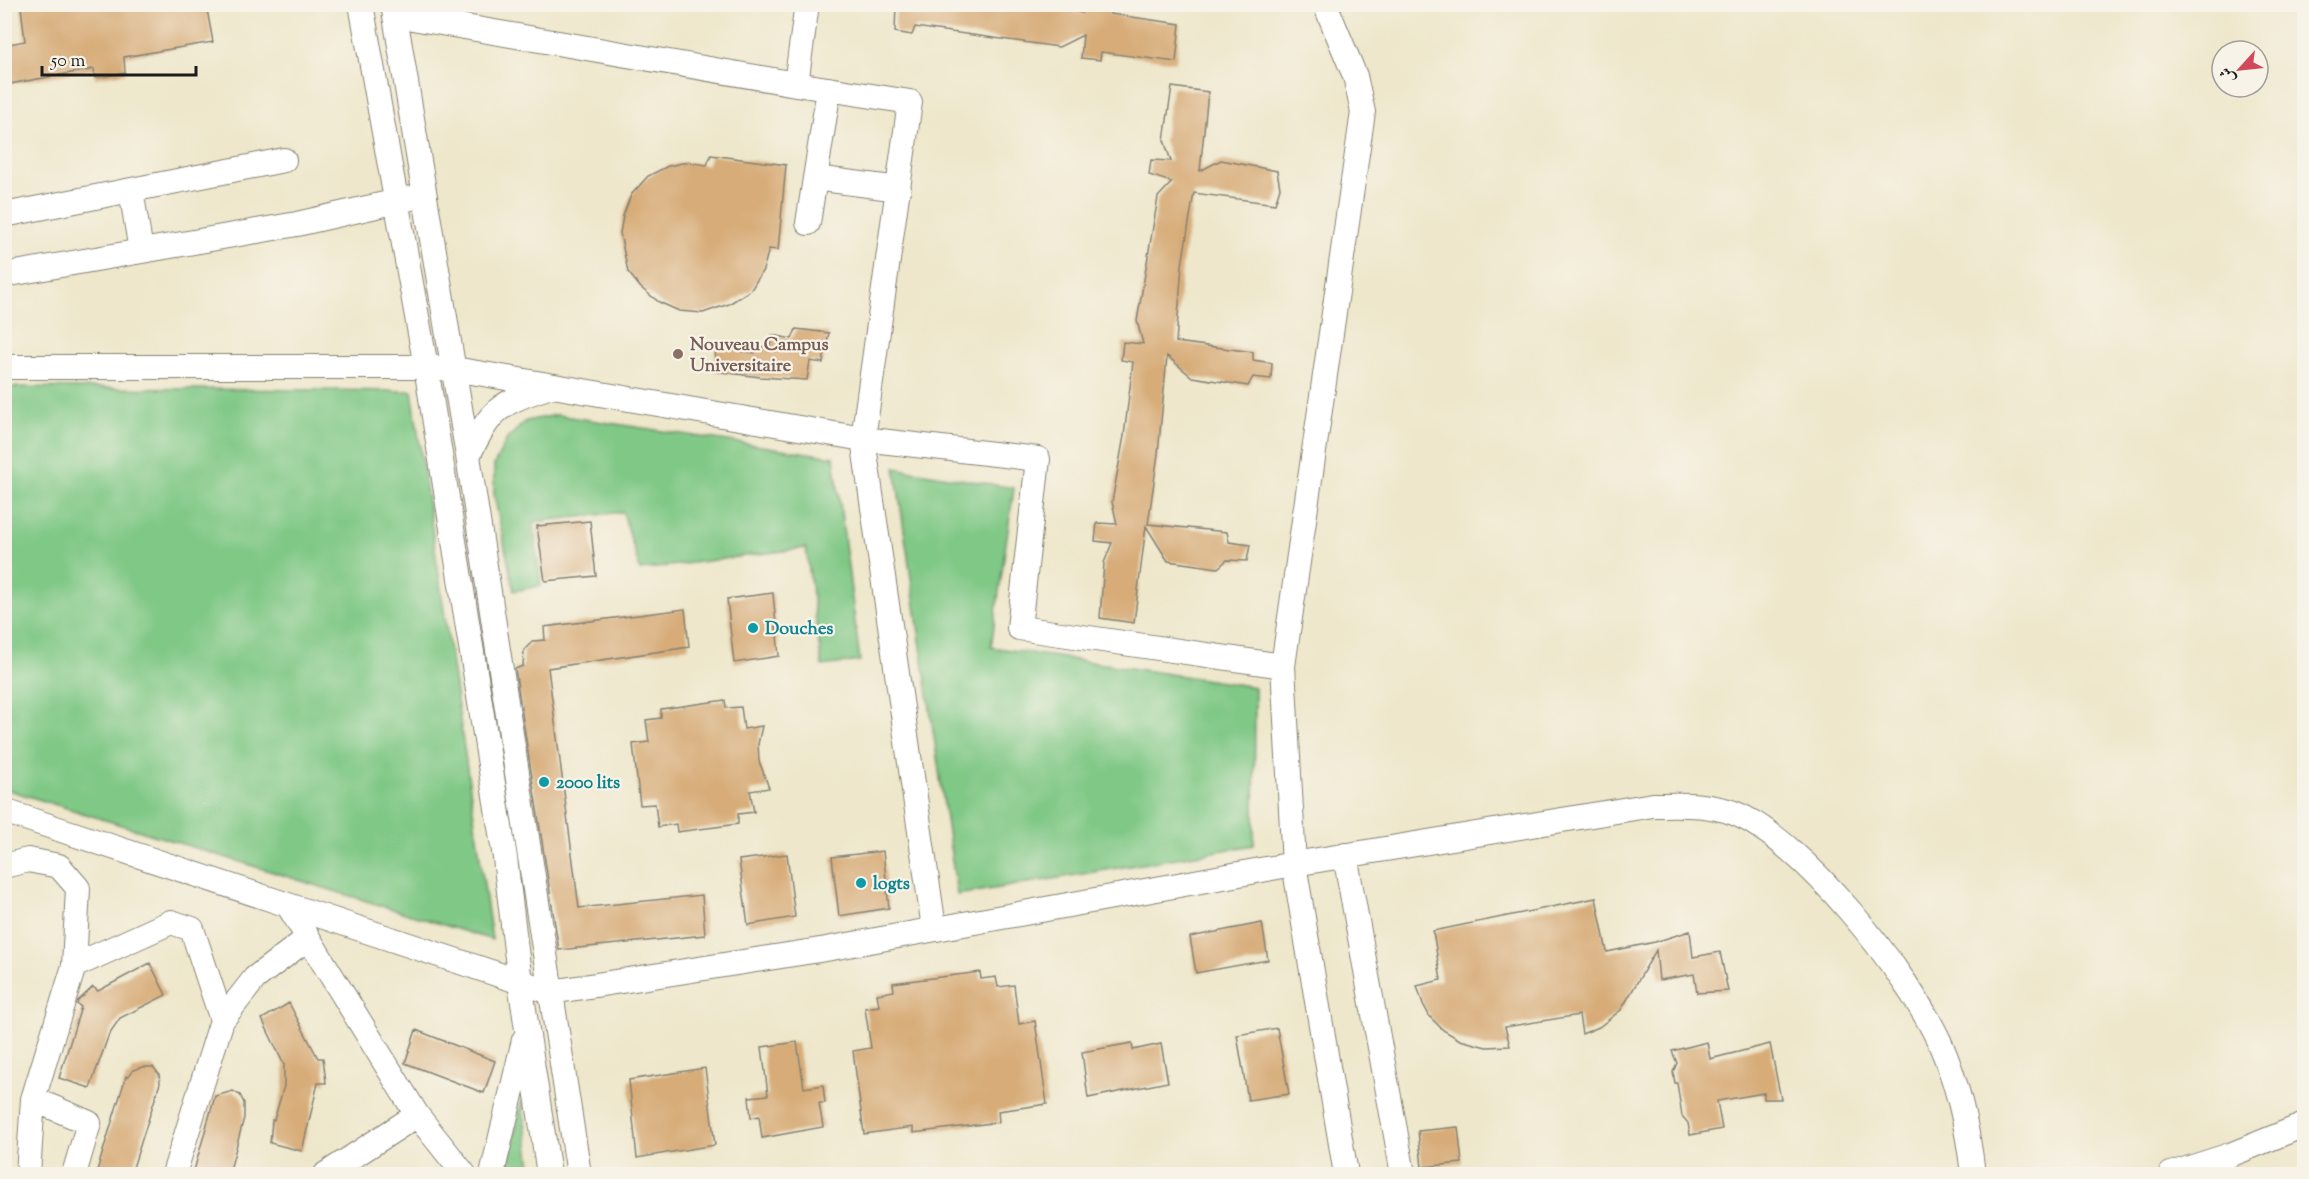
<svg xmlns="http://www.w3.org/2000/svg" width="2309" height="1179" viewBox="0 0 2309 1179" font-family="'Sorts Mill Goudy',Amiri,serif">
	<rect width="100%" height="100%" fill="#f7f3e8"/>
	<filter id="ink" filterUnits="userSpaceOnUse"><feTurbulence type="fractalNoise" baseFrequency=".0167" numOctaves="2"/><feDisplacementMap in="SourceGraphic" scale="12" xChannelSelector="R" yChannelSelector="G"/><feConvolveMatrix kernelMatrix="1 2 1 2 8 2 1 2 1" color-interpolation-filters="sRGB"/></filter>
	<filter id="wash" filterUnits="userSpaceOnUse"><feTurbulence type="fractalNoise" baseFrequency=".008" numOctaves="4" result="noise"/><feDisplacementMap in="SourceGraphic" scale="24" xChannelSelector="R" yChannelSelector="G"/><feGaussianBlur stdDeviation="1.35" result="paint"/><feColorMatrix in="noise" values="0 0 0 0 0 0 0 0 0 0 0 0 0 0 0 0 0 1.4 0 .05"/><feComposite in="paint" operator="in"/></filter>
	<g filter="url(#wash)">
		<rect width="100%" height="100%" fill="#eee7cb"/>
		<path fill="#7fc885" stroke="#4e7250" stroke-width="1.5" d="M5,387L412,391L492,940L5,789Z
			M557,415L834,457L860,661L822,666L806,548L640,570L623,512L533,522L541,586L514,591L494,495V465L507,439L526,421Z
			M895,468L1014,488L991,647L1255,687L1254,845L957,895Z
			M522,1099L532,1174H506Z"/>
		<g id="blocks">
			<path fill="#d7ac78" d="M34,4H206L213,42L124,57L125,73L95,78L94,69L4,85V45L25,41L21,7Z
				M896,4H1024L1082,13L1084,4H1113L1110,14L1180,24L1176,62L1101,52L1100,60L1081,58L1083,35L1059,47L915,27L912,35L895,32Z
				M1172,87L1208,92L1200,171L1221,160L1277,171L1280,188L1275,204L1194,193L1182,265L1176,342L1253,352V360L1272,363L1271,379L1253,377L1248,386L1192,377L1167,356L1158,454L1148,524L1227,532L1229,542L1250,545L1247,561L1227,560L1218,568L1168,561L1146,526L1134,623L1100,618L1104,563L1112,543L1095,541L1097,523L1117,524L1112,502L1124,436L1133,362L1121,360L1123,342L1143,344L1137,321L1158,197L1172,182L1149,175L1151,160L1171,161L1164,140Z
				M711,155L786,165L778,250L769,249L763,270L751,290L729,304L703,313L679,311L659,302L641,288L628,272L620,233L623,216L631,195L648,176L668,166L687,162L707,165Z
				M796,329L829,333L823,363L810,361L807,380L760,377L714,371L716,348L755,353L756,346L770,348L772,335L792,339Z
				M590,521L596,576L545,581L537,526Z
				M773,593L779,656L734,663L727,599Z
				M685,609L689,647L548,668L579,908L702,895L705,935L559,950L515,669L523,666L524,650L533,641L545,640L544,627Z
				M725,700L726,708L741,707L744,729L762,726L758,744L759,761L769,788L750,791L754,812L738,814V824L677,832L676,824L658,827L655,804L640,805L633,744L649,742L646,720L661,718V709Z
				M883,851L889,908L839,916L832,857Z
				M787,854L795,917L748,925L739,860Z
				M1596,898L1607,952L1655,942L1690,931L1693,957L1720,952L1728,991L1697,993L1694,974L1659,980L1656,950L1621,1010L1599,1027L1582,1034L1579,1015L1505,1027L1510,1046L1486,1047L1460,1040L1443,1030L1430,1017L1423,1004L1417,986L1441,980L1433,931Z
				M1262,923L1268,960L1196,973L1190,937Z
				M150,963L166,995L120,1018L109,1034L90,1088L59,1078L81,1007L77,1004L78,1001L93,987L98,991Z
				M980,972L981,979L996,977L998,987L1014,985L1019,1024L1035,1021L1047,1104L998,1111L999,1122L913,1133V1127L864,1134L853,1051L871,1048L865,1008L879,1006L877,994L894,991L893,983Z
				M289,1003L318,1058H323L326,1083H318L302,1151L270,1143L272,1120H274L284,1086V1065L262,1019Z
				M1277,1028L1289,1094L1248,1100L1237,1035Z
				M416,1030L495,1061L484,1093L405,1063Z
				M797,1042L804,1088L823,1085L825,1103H819L823,1127L762,1138L759,1116L751,1118L749,1097L768,1095L762,1047Z
				M1707,1042L1710,1059L1770,1044L1781,1099H1764V1093L1717,1101L1722,1129L1690,1135L1688,1123L1682,1116L1677,1083H1675L1673,1072L1677,1063L1672,1051Z
				M1132,1043L1133,1050L1161,1044L1168,1082L1088,1098L1082,1052Z
				M143,1067H153L159,1074L160,1083L131,1174H96L126,1076L128,1077L133,1070Z
				M705,1068L715,1145L637,1158L629,1080Z
				M233,1091L240,1095L244,1103V1118L229,1174H193L215,1096Z
				M1458,1127L1462,1163L1422,1167L1418,1131Z"/>
		</g>
	</g>
	<g filter="url(#ink)">
		<use href="#blocks" fill-opacity="0" stroke="#858274" stroke-width="1.5"/>
		<g fill="none" stroke-linecap="round" stroke-linejoin="round">
			<defs>
				<path id="minor" d="M361,4L426,367L505,858L520,983L549,1174
					M393,4L468,456L579,1174
					M1325,4L1355,76L1363,112L1283,666L1294,864L1346,1174
					M395,15L796,84L807,4
					M796,84L910,102L863,439L934,928
					M815,178L899,189
					M131,190L141,251
					M4,215L284,160
					M808,223L829,89
					M4,275L297,224L411,198
					M4,367H426L454,369L863,439L1038,459L1019,628L1283,666
					M468,456C491,409 499,403 548,387
					M4,811L288,905
					M1345,855L1403,1174
					M4,866L28,860L59,866L78,888L74,966
					M33,1099L89,1123L74,1174
					M417,1115L288,905L551,992L826,949L1294,864L1653,805C1680,805 1707,803 1734,813C1803,840 1909,975 1940,1043C1958,1084 1968,1130 1973,1174
					M28,1174L33,1099L74,966L171,922L192,929L222,1020
					M174,1174L222,1020L255,978L308,938
					M326,1174L417,1115L464,1174
					M492,1174L524,1040
					M2171,1174L2230,1155L2304,1125"/>
			</defs>
			<use href="#minor" stroke="#858274" stroke-width="26"/>
			<use href="#minor" stroke="#fff" stroke-width="24"/>
		</g>
	</g>
	<circle fill="#8d6e63" stroke="#f7f3e8" stroke-width="2" cx="678" cy="354" r="6"/>
	<g fill="#0f9aa8" stroke="#f7f3e8" stroke-width="2">
		<circle cx="753" cy="628" r="6"/>
		<circle cx="544" cy="782" r="6"/>
		<circle cx="861" cy="883" r="6"/>
	</g>
	<g text-anchor="middle" stroke-width="4.5" stroke-linejoin="round" paint-order="stroke">
		<g font-size="18" font-weight="bold" fill="#785e54" stroke="#f7f3e8" text-anchor="start">
			<text x="690" y="350">Nouveau Campus<tspan x="690" dy="21">Universitaire</tspan></text>
		</g>
		<g font-size="18" font-weight="bold" fill="#0d838f" stroke="#f7f3e8" text-anchor="start">
			<text x="765" y="634">Douches</text>
			<text x="556" y="788">2000 lits</text>
			<text x="873" y="889">logts</text>
		</g>
	</g>
	<rect width="2309" height="1179" fill="none" stroke="#f7f3e8" stroke-width="24"/>
	<g transform="translate(2240 69) rotate(243)"><circle r="28" fill="#f7f3e8" stroke="#9f9d96" stroke-width="1.5"/>
	<path d="M0-4.5L10 22L0 15L-10 22Z" fill="#d1495b"/>
	<text y="-9" font-size="16" font-weight="bold" text-anchor="middle" fill="#1c1c1c">ش</text>
	</g>
	<path d="M42 66v9h154v-9" fill="none" stroke="#1c1c1c" stroke-width="3"/>
	<text x="51" y="66" font-size="18" fill="#1c1c1c" stroke="#f7f3e8" stroke-width="4.5" paint-order="stroke">50 m</text>
</svg>
